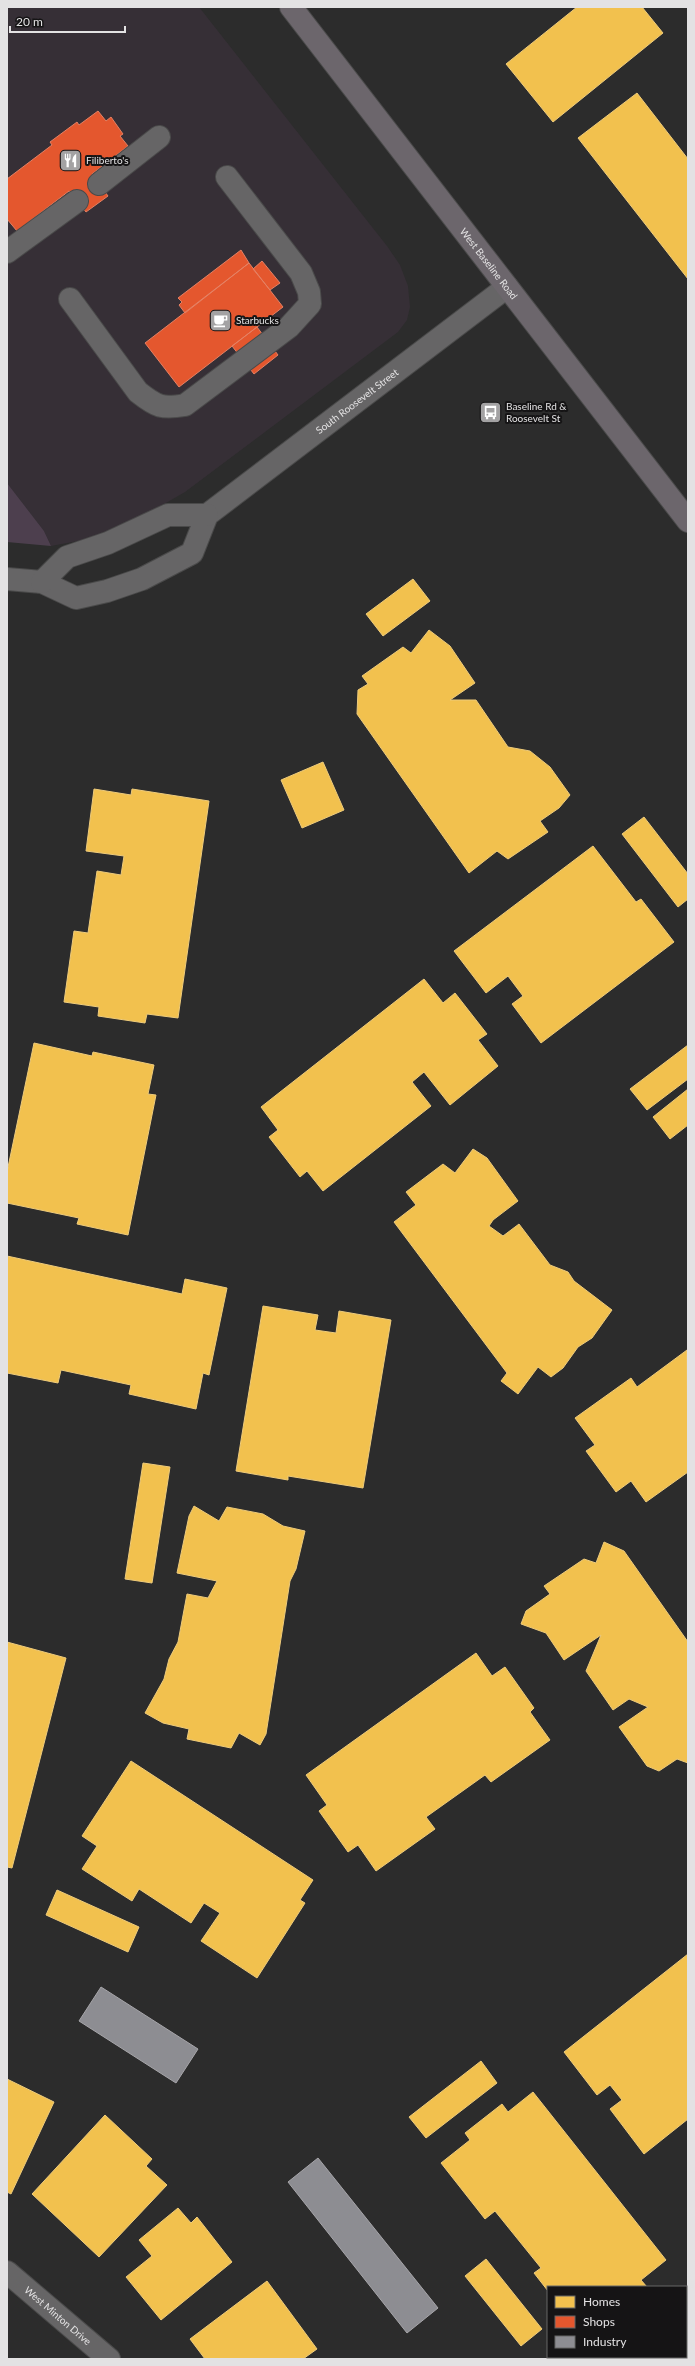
<svg xmlns="http://www.w3.org/2000/svg" width="695" height="2366" viewBox="0 0 695 2366" font-family="Lato,sans-serif">
	<rect width="100%" height="100%" fill="#2c2c2c"/>
	<path fill="#362f36" d="M7,7H199L387,246L400,265L408,286L410,307L407,320L398,332L185,492L131,523L94,538L51,546L44,531L7,483Z"/>
	<path fill="#4d3f4e" d="M7,483L44,531L51,546L7,542Z"/>
	<path fill="#f2c14e" stroke="#eecb7b" d="M577,7H642L663,33L553,122L506,64Z
		M637,93L688,159V279L578,138Z
		M413,579L430,601L383,636L366,614Z
		M429,630L450,646L475,683L450,700H476L508,747L530,751L550,767L570,795L559,808L540,821L548,832L508,859L497,851L469,873L357,714L358,690L368,684L362,676L403,647L411,653Z
		M323,762L344,810L302,828L281,780Z
		M94,789L131,795L132,789L209,801L178,1018L147,1014L145,1023L98,1016L99,1007L64,1002L74,931L88,933L97,871L121,875L124,856L86,851Z
		M644,817L688,874V899L678,907L622,834Z
		M593,846L636,902L641,899L674,942L541,1043L512,1004L523,996L508,976L486,993L454,951Z
		M424,979L443,1003L455,993L487,1034L478,1040L498,1066L450,1105L424,1072L412,1082L431,1106L323,1191L307,1171L300,1177L269,1137L278,1130L261,1107Z
		M34,1043L92,1056L93,1052L154,1065L148,1094L156,1095L128,1235L77,1224L79,1218L7,1203V1172Z
		M688,1045V1079L647,1110L630,1089Z
		M688,1089V1125L670,1139L653,1117Z
		M473,1149L487,1158L518,1201L493,1220L489,1226L503,1236L519,1224L550,1265L568,1272L574,1281L612,1310L592,1338L578,1347L563,1368L551,1377L538,1367L518,1394L501,1381L507,1373L394,1222L416,1205L406,1192L443,1164L455,1173Z
		M7,1256L182,1294L185,1279L227,1288L209,1375L203,1373L196,1409L129,1394L131,1385L61,1370L58,1383L7,1373Z
		M263,1306L318,1315L315,1330L336,1333L339,1311L391,1320L363,1488L288,1476V1480L236,1471Z
		M687,1350L688,1472L646,1502L631,1481L616,1492L586,1451L595,1445L575,1418L631,1378L637,1387Z
		M143,1463L170,1467L152,1583L125,1579Z
		M194,1506L219,1521L227,1507L263,1514L283,1526L305,1531L296,1569L290,1581L266,1734L260,1745L239,1733L231,1748L187,1739L189,1729L163,1723L145,1713L164,1679L169,1659L178,1642L187,1594L208,1598L217,1581L177,1573L189,1516Z
		M604,1542L624,1551L688,1642V1763L677,1759L659,1771L647,1766L619,1727L648,1707L629,1699L613,1710L586,1671L601,1635L564,1660L546,1633L521,1624L526,1611L550,1594L544,1586L584,1559L596,1563Z
		M7,1642L66,1658L12,1868L7,1867Z
		M476,1653L492,1676L505,1667L534,1708L530,1712L550,1740L491,1782L485,1775L426,1817L435,1829L376,1871L358,1845L348,1852L319,1811L327,1805L306,1775Z
		M131,1761L313,1880L300,1900L305,1903L257,1978L201,1941L220,1913L204,1903L191,1923L139,1889L132,1901L82,1869L97,1846L82,1836Z
		M57,1890L139,1927L128,1952L46,1915Z
		M688,1954V2119L644,2154L610,2109L622,2100L610,2085L597,2095L564,2052Z
		M481,2061L497,2083L426,2138L409,2117Z
		M7,2079L54,2102L11,2194L7,2192Z
		M533,2092L666,2260L641,2280L647,2287H548V2291L534,2273L541,2268L495,2211L485,2219L441,2163L470,2140L465,2133L502,2104L508,2112Z
		M105,2115L152,2159L146,2166L167,2185L99,2257L32,2194Z
		M178,2208L191,2223L197,2217L232,2262L161,2320L126,2277L152,2256L139,2240Z
		M486,2259L542,2329L521,2346L465,2276Z
		M267,2281L317,2349L303,2359H205L190,2339Z
		M688,2310V2359H617L620,2357H686V2311Z"/>
	<path fill="#e4572e" stroke="#e48164" d="M98,111L106,121L111,117L123,134L120,136L128,146L92,174L108,196L86,212L69,191L17,231L7,219V179L52,145L50,142L77,122L79,125Z
		M241,250L249,263L185,313L179,305L182,302L178,298Z
		M262,261L280,283L270,290L253,269Z
		M249,263L283,307L179,387L145,343Z
		M257,327L278,355L254,374L232,346Z"/>
	<path fill="#8d8d92" stroke="#a7a6aa" d="M101,1987L198,2049L176,2083L79,2021Z
		M318,2158L438,2308L407,2333L288,2182Z"/>
	<g fill="none" stroke-linecap="round" stroke-linejoin="round">
		<defs>
			<path id="lane" d="M99,184L159,137
				M7,252L77,201
				M70,299L138,392C157,407 162,409 185,405L289,327L310,304L309,292L301,273L227,177"/>
			<g id="street">
				<path id="s1" d="M7,579L42,582L76,598L107,591L142,579L192,553L207,515L507,287"/>
				<path d="M42,582L67,557L108,543L168,515H207"/>
				<path id="s2" d="M7,2272L109,2359"/>
			</g>
			<g id="primary">
				<path id="s3" d="M291,7L688,521"/>
			</g>
		</defs>
		<use href="#lane" stroke="#4a4a4a" stroke-width="24"/>
		<use href="#street" stroke="#4a4a4a" stroke-width="24"/>
		<use href="#primary" stroke="#4a4a4a" stroke-width="24"/>
		<use href="#lane" stroke="#666566" stroke-width="22"/>
		<use href="#street" stroke="#666566" stroke-width="22"/>
		<use href="#primary" stroke="#6c666c" stroke-width="22"/>
	</g>
	<defs>
		<symbol id="restaurant-square" viewBox="-11 -11 22 22"><rect x="-9" y="-9" width="18" height="18" rx="4" fill="#a3a2a3" stroke="#151415"/><path d="M-5-6h1v4h1v-4h1v4h1v-4h1v5L-1.5 .5V6h-2V.5L-5-1ZM5-6V6H3V1.5H1.5Q1.5-4 5-6Z" fill="#fff"/></symbol>
		<symbol id="cafe-square" viewBox="-11 -11 22 22"><rect x="-9" y="-9" width="18" height="18" rx="4" fill="#a3a2a3" stroke="#151415"/><path d="M-5.5-4.5H6V0H3Q3 3.5 0 3.5H-2.5Q-5.5 3.5-5.5 0ZM3-3.2v2h1.7v-2ZM-6 4.5H4V6H-6Z" fill="#fff"/></symbol>
		<symbol id="bus-square" viewBox="-11 -11 22 22"><rect x="-9" y="-9" width="18" height="18" rx="4" fill="#a3a2a3" stroke="#151415"/><path d="M-5-6H5V4H4V6H2V4H-2V6H-4V4H-5ZM-3.5-4V0h7V-4ZM-3.5 1.2v1.5H-2V1.2ZM2 1.2v1.5H3.5V1.2Z" fill="#fff"/></symbol>
	</defs>
	<g fill-rule="evenodd">
		<use href="#restaurant-square" x="58" y="148" width="25" height="25"/>
		<use href="#cafe-square" x="208" y="308" width="25" height="25"/>
		<use href="#bus-square" x="478" y="400" width="25" height="25"/>
	</g>
	<g text-anchor="middle" stroke-width="4" stroke-linejoin="round" paint-order="stroke">
		<g font-size="10" fill="#e3e2e3" stroke="#151415" text-anchor="start">
			<text x="86" y="164">Filiberto's</text>
			<text x="236" y="324">Starbucks</text>
			<text x="506" y="410">Baseline Rd &amp;<tspan x="506" dy="12">Roosevelt St</tspan></text>
		</g>
		<g font-size="10" fill="#e3e2e3" stroke="#151415">
			<text dy="4" stroke="none"><textPath href="#s3" startOffset="324">West Baseline Road</textPath></text>
			<text dy="4" stroke="none"><textPath href="#s1" startOffset="427">South Roosevelt Street</textPath></text>
			<text dy="4" stroke="none"><textPath href="#s2" startOffset="67">West Minton Drive</textPath></text>
		</g>
	</g>
	<rect width="695" height="2366" fill="none" stroke="#e3e2e3" stroke-width="16"/>
	<rect x="547" y="2286" width="140" height="72" fill="#151415" stroke="#676667"/>
	<rect x="555" y="2296" width="20" height="12" fill="#f2c14e" stroke="#676667"/>
	<text x="583" y="2306" font-size="12" fill="#e3e2e3">Homes</text>
	<rect x="555" y="2316" width="20" height="12" fill="#e4572e" stroke="#676667"/>
	<text x="583" y="2326" font-size="12" fill="#e3e2e3">Shops</text>
	<rect x="555" y="2336" width="20" height="12" fill="#8d8d92" stroke="#676667"/>
	<text x="583" y="2346" font-size="12" fill="#e3e2e3">Industry</text>
	<path d="M10 26v6h115v-6" fill="none" stroke="#e3e2e3" stroke-width="2"/>
	<text x="16" y="26" font-size="12" fill="#e3e2e3" stroke="#151415" stroke-width="3" paint-order="stroke">20 m</text>
</svg>
